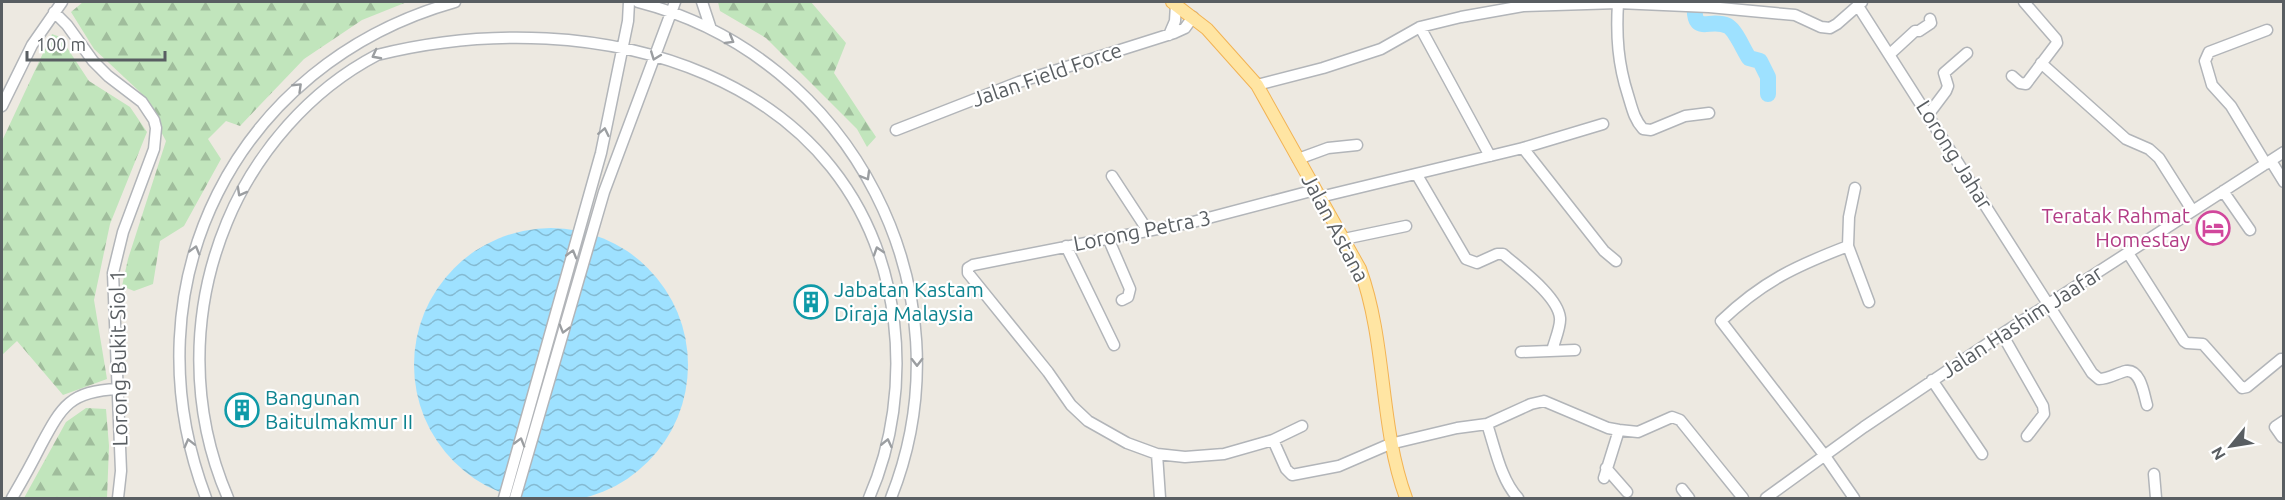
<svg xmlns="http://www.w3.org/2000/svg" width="2285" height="500" viewBox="0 0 2285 500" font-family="Ubuntu,sans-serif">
	<defs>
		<pattern id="forest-firs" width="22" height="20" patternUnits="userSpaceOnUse" patternTransform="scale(1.5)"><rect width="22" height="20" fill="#c1e5bc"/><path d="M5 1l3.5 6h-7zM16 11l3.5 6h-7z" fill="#a0bd9c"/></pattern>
		<pattern id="water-waves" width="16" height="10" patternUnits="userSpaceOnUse" patternTransform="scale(1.5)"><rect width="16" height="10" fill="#9ee1ff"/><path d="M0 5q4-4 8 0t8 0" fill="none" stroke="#84bad2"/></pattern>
	</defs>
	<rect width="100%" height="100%" fill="#ede9e1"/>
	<path fill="url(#forest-firs)" d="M83,2H407L362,20L304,59L240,126L226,121L208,139L221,159L184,226L160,241L153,284L134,291L122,286L128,259L166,141L140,92L94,49L71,12Z
		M718,2H811L846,43L834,73L876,137L867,147L857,129L766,38L720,11Z
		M52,34L60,37L89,81L130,107L147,132L110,224L94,300L107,379L63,395L17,341L2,355V141Z
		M86,408L106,409L109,446L107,498H24L66,422Z"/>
	<path fill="url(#water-waves)" d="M414 365a137 137 0 1 1 274 0a137 137 0 1 1-274 0Z"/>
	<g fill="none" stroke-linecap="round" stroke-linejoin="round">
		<path stroke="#9ee1ff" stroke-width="16" d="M1695,2C1692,38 1709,17 1728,26C1736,31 1743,49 1749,58L1760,61L1768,77V94"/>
		<defs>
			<path id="minor" d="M638,2C852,57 973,292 891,498
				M702,2L711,29
				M1618,3C1616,36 1618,64 1628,95C1632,108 1634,119 1643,129L1651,130L1685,116L1709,113
				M1858,6L2092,373L2099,379C2109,379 2117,373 2126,371C2141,369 2144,395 2147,405
				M54,12L67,25L93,61L108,76L142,102L154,120L156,128L154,149L123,232L113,273L121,471L118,498
				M1420,27L1490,156
				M1169,35L1175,21L1176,4
				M1890,54L1915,31H1919L1931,23L1930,19
				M2041,63L2126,139L2149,149L2159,158L2192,210
				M2012,76L2020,83L2026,84L2057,43L2056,39L2024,2
				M1257,85L1323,68L1381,49L1420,27L1461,17L1523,6L1618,3L1709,7L1795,15L1821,27L1830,28L1837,24L1862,2
				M2,106L32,45L62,2
				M1928,115L1946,91L1948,86L1944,73L1967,53
				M896,130L1019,82L1174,33L1185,28L1193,17
				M1523,148L1604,251L1616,261
				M1298,159L1328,148L1357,145
				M2271,161L2284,182
				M2266,164L2231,106L2212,85L2205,61L2209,52L2267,30
				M1417,175L1466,259L1477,263L1497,254H1503C1519,268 1558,296 1560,318C1561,327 1554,342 1552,351
				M1112,176L1148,231
				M1855,188L1849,217L1848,246L1869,302
				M2223,191L2250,230
				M1320,197L1523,148L1603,124
				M1108,238L1130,289L1128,297L1122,300
				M1344,239L1406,226
				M1066,246L1114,345
				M1848,246C1796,266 1763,281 1721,321L1825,456L1854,498
				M2128,253L2184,341L2187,343L2203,344L2242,388L2247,387L2281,359
				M2002,334L2043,406L2044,414L2027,436
				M1521,352L1575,350
				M1932,380L1982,454
				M1487,424C1495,448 1501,480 1518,498
				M2282,437L2275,427L2284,421
				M1273,440L1302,426
				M1157,454L1127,443L1088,421L1071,405L1048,372L968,273V268L973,265L1193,222L1315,190
				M1606,468L1627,492
				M2154,474L2156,498
				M1604,478L1619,430
				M1682,489L1689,498
				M12,498C22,481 32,463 41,445C62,406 70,391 118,389
				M206,498C125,285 235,64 455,2
				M228,498C190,410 190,311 227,222C256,152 310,90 377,55C597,0 864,73 894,322C901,381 893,443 869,498
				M504,498L601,153L628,21L629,2
				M515,498L604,192L675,2
				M1160,498L1157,454L1185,457L1224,454L1273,440L1286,469L1292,475L1339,466L1390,444L1457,428L1487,424L1531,404L1544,401L1608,428L1619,430L1638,432L1672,417L1680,420L1743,498
				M1766,498L1864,427L2002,334L2284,152"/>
			<path id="major" d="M1172,2L1207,29L1257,85L1360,269C1387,343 1379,425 1406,498"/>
		</defs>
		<use href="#minor" stroke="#b2b5b9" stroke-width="13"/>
		<use href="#major" stroke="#f2b354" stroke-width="14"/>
		<use href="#minor" stroke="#fff" stroke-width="10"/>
		<use href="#major" stroke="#ffe5a3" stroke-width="12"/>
	</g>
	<defs><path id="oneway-chevron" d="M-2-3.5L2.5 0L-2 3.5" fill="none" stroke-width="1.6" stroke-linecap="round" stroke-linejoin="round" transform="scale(1.5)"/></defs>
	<g stroke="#9b9ea1">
		<use href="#oneway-chevron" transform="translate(730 40) rotate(30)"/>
		<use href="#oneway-chevron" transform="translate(376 55) rotate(152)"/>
		<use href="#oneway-chevron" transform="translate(655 56) rotate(111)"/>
		<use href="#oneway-chevron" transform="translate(298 87) rotate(-44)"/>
		<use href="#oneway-chevron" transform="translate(604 132) rotate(-78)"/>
		<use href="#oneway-chevron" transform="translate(866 176) rotate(60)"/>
		<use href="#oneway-chevron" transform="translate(241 192) rotate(119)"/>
		<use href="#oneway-chevron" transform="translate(195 250) rotate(-74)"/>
		<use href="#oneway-chevron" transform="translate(878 251) rotate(-108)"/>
		<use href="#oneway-chevron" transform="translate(572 254) rotate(-74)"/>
		<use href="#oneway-chevron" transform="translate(564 329) rotate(106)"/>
		<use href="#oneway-chevron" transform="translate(917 362) rotate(90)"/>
		<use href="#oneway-chevron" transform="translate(520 442) rotate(-74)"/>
		<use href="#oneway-chevron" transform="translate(189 443) rotate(-104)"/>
		<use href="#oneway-chevron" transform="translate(887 443) rotate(-77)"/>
	</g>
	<defs>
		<symbol id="hotel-ring" viewBox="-11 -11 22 22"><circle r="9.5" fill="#fff" stroke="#d1479c" stroke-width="1.5"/><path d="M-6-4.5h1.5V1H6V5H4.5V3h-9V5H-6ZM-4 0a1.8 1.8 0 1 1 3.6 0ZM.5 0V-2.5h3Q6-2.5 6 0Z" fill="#d1479c"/></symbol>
		<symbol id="building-ring" viewBox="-11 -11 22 22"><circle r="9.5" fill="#fff" stroke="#0f9aa8" stroke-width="1.5"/><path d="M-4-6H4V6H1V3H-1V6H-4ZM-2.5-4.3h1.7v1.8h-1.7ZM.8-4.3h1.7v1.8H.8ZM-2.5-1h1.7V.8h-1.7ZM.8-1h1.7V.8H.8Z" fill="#0f9aa8"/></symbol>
	</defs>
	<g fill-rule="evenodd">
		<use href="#hotel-ring" x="2194" y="209" width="38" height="38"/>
		<use href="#building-ring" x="792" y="283" width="38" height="38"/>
		<use href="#building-ring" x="223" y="391" width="38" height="38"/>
	</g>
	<g text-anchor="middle" stroke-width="4.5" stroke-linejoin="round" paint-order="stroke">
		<g font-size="21" fill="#595e62" stroke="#fff">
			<text transform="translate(1047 75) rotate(-19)" y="7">Jalan Field Force</text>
			<text transform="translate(1954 155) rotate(58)" y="7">Lorong Jahar</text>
			<text transform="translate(1335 228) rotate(62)" y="7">Jalan Astana</text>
			<text transform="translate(1142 231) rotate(-11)" y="7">Lorong Petra 3</text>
			<text transform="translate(2022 322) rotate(-33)" y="7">Jalan Hashim Jaafar</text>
			<text transform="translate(119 358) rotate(-91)" y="7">Lorong Bukit Siol 1</text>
		</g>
		<g font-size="21" fill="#b23c85" stroke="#fff" text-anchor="end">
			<text x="2190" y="223">Teratak Rahmat<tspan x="2190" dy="24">Homestay</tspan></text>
		</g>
		<g font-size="21" fill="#0d838f" stroke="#fff" text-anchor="start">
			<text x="834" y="297">Jabatan Kastam<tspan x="834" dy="24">Diraja Malaysia</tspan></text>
			<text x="265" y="405">Bangunan<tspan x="265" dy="24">Baitulmakmur II</tspan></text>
		</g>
	</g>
	<rect width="2285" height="500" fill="none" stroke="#595e62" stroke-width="6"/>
	<g transform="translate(2231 446) rotate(240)" stroke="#ffffff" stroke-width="4.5" paint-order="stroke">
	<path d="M0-4.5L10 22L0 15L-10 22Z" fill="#595e62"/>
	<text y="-9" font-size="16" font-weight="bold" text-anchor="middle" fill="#595e62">N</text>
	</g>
	<path d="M27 51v9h138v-9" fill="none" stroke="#595e62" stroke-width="3"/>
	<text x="36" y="51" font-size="18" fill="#595e62" stroke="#ffffff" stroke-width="4.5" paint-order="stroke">100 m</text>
</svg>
